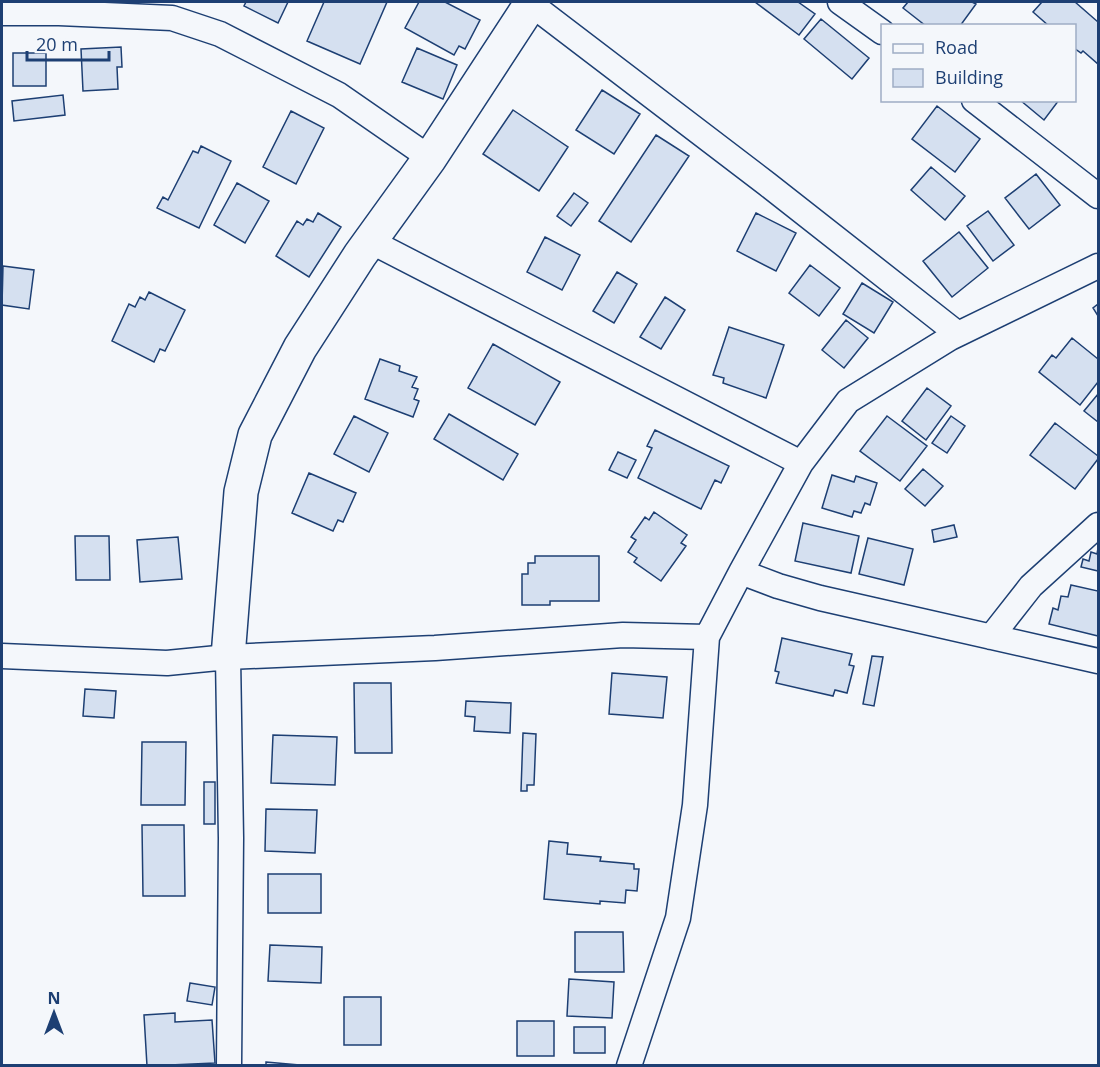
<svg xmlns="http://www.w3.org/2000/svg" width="1100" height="1067" viewBox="0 0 1100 1067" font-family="'Open Sans',sans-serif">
	<rect width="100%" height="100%" fill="#f4f7fb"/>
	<path fill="#d5e0f0" stroke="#1d3f73" stroke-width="1.5" d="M246,2H288L278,23L244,6Z
		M324,2H387L360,64L307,41Z
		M419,2H445L480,20L465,49L459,46L454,55L405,28Z
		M755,2H798L815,14L799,35Z
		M908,2H972L976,4L960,26H926L903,8Z
		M1042,2H1075L1098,22V64L1083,51L1081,53L1074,48V26H1049L1033,12Z
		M821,19L869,58L852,79L804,39Z
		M121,47L122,67H117L118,89L83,91L81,49Z
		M417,48L457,65L443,99L402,82Z
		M13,53H46V86H13Z
		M602,90L640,114L614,154L576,130Z
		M63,95L65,115L14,121L12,101Z
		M1020,100H1059L1044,120Z
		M937,106L980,139L955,172L912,139Z
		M513,110L568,147L539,191L483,154Z
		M291,111L324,128L296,184L263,167Z
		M656,135L689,156L631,242L599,221Z
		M201,146L231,161L199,228L157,208L163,197L168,200L193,151L198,153Z
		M931,167L965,196L945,220L911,190Z
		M1036,174L1060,205L1029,229L1005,198Z
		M237,183L269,201L245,243L214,225Z
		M574,193L588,203L571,226L557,216Z
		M988,211L1014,245L993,261L967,226Z
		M318,213L341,227L309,277L276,256L297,221L303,225L307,219L313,222Z
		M756,213L796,233L776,271L737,251Z
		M959,232L988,268L952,297L923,261Z
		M545,237L580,255L562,290L527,272Z
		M810,265L840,288L819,316L789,293Z
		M3,266L34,270L29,309L2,305Z
		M617,272L637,284L614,323L593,311Z
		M862,283L893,302L874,333L843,314Z
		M149,292L185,310L165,351L160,349L154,362L112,341L129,304L135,307L140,297L145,300Z
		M665,297L685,310L661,349L640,337Z
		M1098,304V316L1093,308Z
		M846,320L868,338L844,368L822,350Z
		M729,327L784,345L766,398L723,383L724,378L713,375Z
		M1072,338L1098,359V382L1080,405L1039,372L1052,355L1056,358Z
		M493,344L560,382L535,425L468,388Z
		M380,359L400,366L399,371L417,377L412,387L418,389L414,399L419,401L413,417L365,399Z
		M927,388L951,406L926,440L902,421Z
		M1098,394V422L1084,411Z
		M449,414L518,454L503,480L434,439Z
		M354,416L388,433L369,472L334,454Z
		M887,416L927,446L900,481L860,451Z
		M951,416L965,426L947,453L932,443Z
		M1055,423L1098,456V459L1075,489L1030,455Z
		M655,430L729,466L721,483L715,480L701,509L638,478L652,448L647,446Z
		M618,452L636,460L627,478L609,470Z
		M923,469L943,486L925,506L905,489Z
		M309,473L356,493L343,522L338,520L333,531L292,513Z
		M832,475L854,482L856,476L877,483L870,505L865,503L861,513L854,511L852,517L822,508Z
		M654,512L687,535L681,543L686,546L661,581L634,562L637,558L628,552L636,540L631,537L645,517L649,520Z
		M803,523L859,536L851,573L795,561Z
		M954,525L957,537L934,542L932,530Z
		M75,536H109L110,580H76Z
		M178,537L182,579L140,582L137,540Z
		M868,538L913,549L904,585L859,574Z
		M1098,548V571L1081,567L1083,559L1089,561L1091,552L1097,554Z
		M535,556H599V601H550V605H522V574H528V563H535Z
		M1071,585L1098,591V636L1049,624L1053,608L1058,610L1061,596L1068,597Z
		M782,638L852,654L849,665L854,666L847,693L835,690L833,696L776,683L779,672L775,671Z
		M872,656L883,657L874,706L863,704Z
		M612,673L667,677L663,718L609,714Z
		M354,683H391L392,753H355Z
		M85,689L116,691L114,718L83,716Z
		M466,701L511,703L510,733L474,731L475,717L465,716Z
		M523,733L536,734L534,785H527V791H521Z
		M273,735L337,737L335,785L271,783Z
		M142,742H186L185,805H141Z
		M204,782H215V824H204Z
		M266,809L317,810L315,853L265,851Z
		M142,825H184L185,896H143Z
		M549,841L568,843L567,854L601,857L600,861L634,864V869H639L637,891L626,890L625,903L600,901V904L544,899Z
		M268,874H321V913H268Z
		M575,932H623L624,972H575Z
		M270,945L322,947L321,983L268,981Z
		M569,979L614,982L612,1018L567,1016Z
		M190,983L215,987L212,1005L187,1001Z
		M344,997H381V1045H344Z
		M175,1013V1022L212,1020L215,1063L147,1066L144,1015Z
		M517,1021H554V1056H517Z
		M574,1027H605V1053H574Z
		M266,1062L311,1066H266Z"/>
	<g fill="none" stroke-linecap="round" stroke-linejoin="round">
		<defs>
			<path id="street" d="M840,2L882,32
				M531,4L767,184L958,334
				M2,13H59L172,18L220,34L339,95L430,158
				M974,100L1098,196
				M370,241L801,463
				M741,572L801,463L848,401L950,338L1098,266
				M991,637L1031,586L1098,525
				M2,656L167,663L228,657L435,648L623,635L707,637L741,572L778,586L820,598L1098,661
				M228,657L231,838L229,1066
				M629,1066L678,918L695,805L707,637"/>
			<path id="secondary" d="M228,657L241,492L255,435L300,348L360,255L430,158L532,2"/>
		</defs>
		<use href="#street" stroke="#1d3f73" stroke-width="27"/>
		<use href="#secondary" stroke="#1d3f73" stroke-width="36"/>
		<use href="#street" stroke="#f4f7fb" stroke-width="24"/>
		<use href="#secondary" stroke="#f4f7fb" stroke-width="33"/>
	</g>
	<rect width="1100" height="1067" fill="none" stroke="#1d3f73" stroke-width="6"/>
	<rect x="881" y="24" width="195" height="78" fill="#f4f7fb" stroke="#9eadc5" stroke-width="1.5"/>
	<rect x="893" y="44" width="30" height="9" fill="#f4f7fb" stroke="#9eadc5" stroke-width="1.5"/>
	<text x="935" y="54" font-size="18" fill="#1d3f73">Road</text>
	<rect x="893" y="69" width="30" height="18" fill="#d5e0f0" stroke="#9eadc5" stroke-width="1.5"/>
	<text x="935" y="84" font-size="18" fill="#1d3f73">Building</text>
	<g transform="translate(54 1013)" stroke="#f4f7fb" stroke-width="4.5" paint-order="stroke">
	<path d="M0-4.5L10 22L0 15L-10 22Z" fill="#1d3f73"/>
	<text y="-9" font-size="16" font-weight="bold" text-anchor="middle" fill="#1d3f73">N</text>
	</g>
	<path d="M27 51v9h82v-9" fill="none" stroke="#1d3f73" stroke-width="3"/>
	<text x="36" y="51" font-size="18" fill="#1d3f73" stroke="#f4f7fb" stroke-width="4.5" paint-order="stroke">20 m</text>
</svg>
